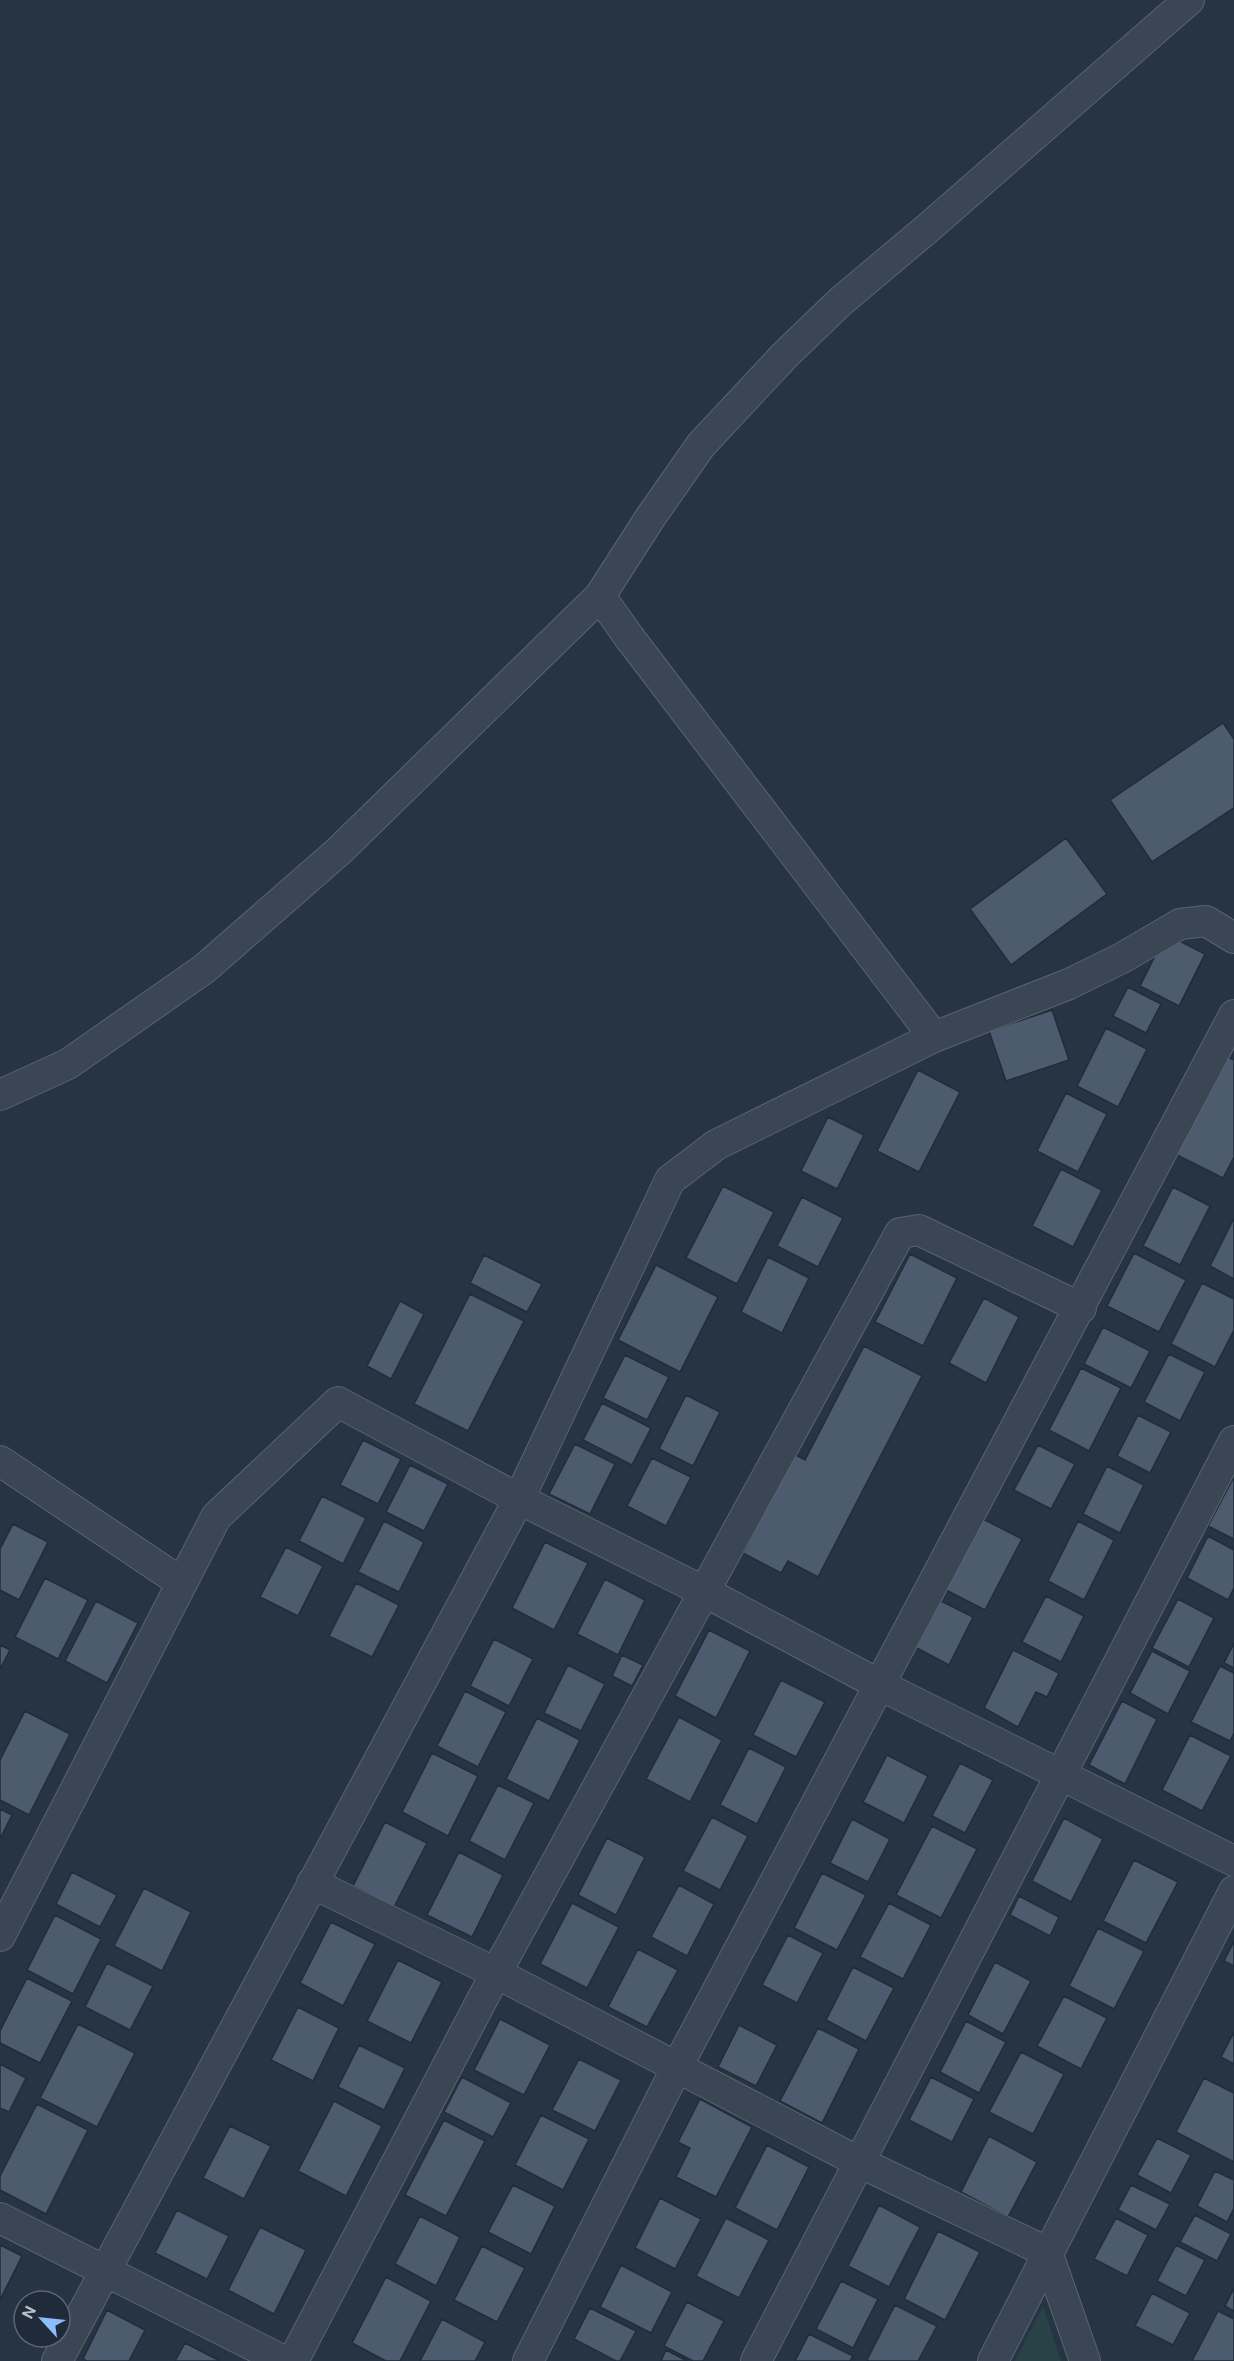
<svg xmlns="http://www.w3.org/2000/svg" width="1234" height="2361" viewBox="0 0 1234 2361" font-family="'DM Sans',sans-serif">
	<rect width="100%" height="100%" fill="#263444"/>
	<path fill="#284245" d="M1043,2306L1061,2361H1015Z"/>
	<path fill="#4c5b6d" stroke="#212d3b" stroke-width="1.5" d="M1223,723L1234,739V808L1152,862L1110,800Z
		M1066,838L1107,894L1011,965L970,909Z
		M1166,934L1205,954L1179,1006L1140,986Z
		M1128,987L1161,1004L1146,1033L1113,1016Z
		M1052,1010L1069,1060L1006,1081L989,1031Z
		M1106,1028L1147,1049L1118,1107L1077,1086Z
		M1226,1056L1234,1060V1157L1223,1178L1175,1154Z
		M918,1070L960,1092L919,1172L877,1151Z
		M1066,1093L1107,1114L1078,1172L1037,1151Z
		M828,1117L864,1135L837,1189L801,1171Z
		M1061,1169L1102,1190L1073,1247L1032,1226Z
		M723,1186L774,1212L737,1284L686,1258Z
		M1173,1187L1210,1206L1180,1265L1143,1246Z
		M802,1197L843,1218L818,1267L777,1246Z
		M1234,1218V1279L1210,1266Z
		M1134,1253L1186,1280L1159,1332L1107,1306Z
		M910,1254L957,1278L923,1346L875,1322Z
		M484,1255L542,1284L527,1312L470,1283Z
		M768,1257L809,1278L782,1333L741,1312Z
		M656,1265L718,1297L680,1372L618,1340Z
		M1202,1283L1234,1299V1330L1215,1367L1171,1344Z
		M470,1294L524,1321L468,1431L414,1404Z
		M984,1298L1019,1317L986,1383L949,1363Z
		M400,1301L424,1314L391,1379L367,1366Z
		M1103,1327L1150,1351L1131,1388L1084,1364Z
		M864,1346L922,1376L818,1577L788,1561L781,1573L743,1553L794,1454L805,1460Z
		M1169,1354L1205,1372L1180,1421L1144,1402Z
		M625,1355L669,1377L647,1420L603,1398Z
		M1081,1368L1121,1388L1089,1451L1049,1430Z
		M686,1395L720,1412L693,1466L659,1449Z
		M602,1403L651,1428L632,1465L583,1440Z
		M1138,1415L1171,1432L1150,1473L1117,1456Z
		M363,1440L401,1459L378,1504L340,1485Z
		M575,1444L615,1464L590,1514L549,1494Z
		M1038,1445L1075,1464L1051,1509L1014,1490Z
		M652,1458L691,1477L666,1526L627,1506Z
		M410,1465L448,1484L424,1531L386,1512Z
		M1107,1466L1144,1485L1120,1533L1083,1514Z
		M1234,1477V1539L1208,1526Z
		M322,1496L366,1518L343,1564L299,1541Z
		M983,1519L1022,1539L985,1610L946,1590Z
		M384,1521L424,1542L399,1592L358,1572Z
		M1078,1521L1114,1540L1084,1600L1048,1581Z
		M13,1524L48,1542L19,1600L0,1590V1549Z
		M1208,1536L1234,1550V1588L1228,1600L1187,1578Z
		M545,1542L588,1563L554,1630L512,1608Z
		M286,1547L323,1566L298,1616L260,1597Z
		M45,1578L88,1600L58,1659L15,1637Z
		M605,1579L645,1600L618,1655L577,1634Z
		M356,1583L399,1605L372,1657L329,1636Z
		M1046,1596L1084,1616L1061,1662L1022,1642Z
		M935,1598L973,1617L949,1665L911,1645Z
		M1178,1599L1214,1618L1189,1667L1152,1648Z
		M96,1601L138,1623L107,1683L65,1661Z
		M709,1630L750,1651L716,1718L675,1696Z
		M494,1639L533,1659L509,1706L470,1686Z
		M1234,1643V1668L1224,1663Z
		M0,1645L10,1650L0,1669Z
		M1013,1650L1059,1673L1047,1697L1036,1692L1018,1727L984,1708Z
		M1152,1651L1190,1671L1168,1714L1130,1693Z
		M622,1655L643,1665L632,1686L612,1676Z
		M568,1665L605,1684L581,1731L544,1713Z
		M1220,1666L1234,1673V1733L1230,1741L1191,1722Z
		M781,1680L825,1702L796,1757L753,1735Z
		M465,1691L506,1712L478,1767L437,1746Z
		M1122,1701L1157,1719L1125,1784L1089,1765Z
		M25,1711L70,1734L29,1815L0,1800V1760Z
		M679,1717L722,1740L690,1802L646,1779Z
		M537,1718L580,1740L549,1801L506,1779Z
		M1190,1735L1231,1756L1202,1811L1162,1790Z
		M749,1748L786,1767L757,1824L720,1805Z
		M432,1753L478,1776L448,1836L402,1812Z
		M887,1755L928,1776L904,1823L863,1802Z
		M960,1763L993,1780L965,1833L932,1816Z
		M498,1785L534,1803L505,1860L469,1841Z
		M0,1809L12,1815L0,1839Z
		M712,1817L748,1836L720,1890L683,1871Z
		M1064,1818L1103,1839L1071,1902L1032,1881Z
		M852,1819L890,1839L868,1882L830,1863Z
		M385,1822L427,1843L394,1907L353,1886Z
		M932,1826L977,1849L941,1918L896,1895Z
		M607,1838L645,1857L616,1915L578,1895Z
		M459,1852L503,1875L472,1937L427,1915Z
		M1134,1860L1178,1882L1146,1943L1103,1921Z
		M72,1872L117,1895L100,1927L56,1904Z
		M822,1873L866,1895L837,1950L794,1928Z
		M679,1885L714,1904L687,1956L651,1937Z
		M144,1888L191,1912L162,1971L114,1946Z
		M1019,1896L1059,1917L1050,1936L1010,1915Z
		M572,1903L619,1927L587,1988L540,1964Z
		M889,1903L931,1925L903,1979L860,1957Z
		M55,1915L101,1939L73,1994L27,1970Z
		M331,1922L375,1944L343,2006L300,1983Z
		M1098,1928L1144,1951L1114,2009L1069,1986Z
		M788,1935L823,1953L797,2003L762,1985Z
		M1234,1941V1966L1224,1961Z
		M638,1949L678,1970L647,2027L608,2007Z
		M398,1960L442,1982L411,2043L367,2021Z
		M995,1962L1031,1981L1003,2034L968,2015Z
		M107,1963L153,1986L130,2030L85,2007Z
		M853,1967L894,1988L866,2041L826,2020Z
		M27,1978L72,2001L40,2063L0,2043V2031Z
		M1064,1996L1107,2018L1081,2069L1037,2046Z
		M298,2007L339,2028L313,2081L271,2060Z
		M500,2019L550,2045L524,2095L474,2070Z
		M966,2021L1006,2042L979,2093L940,2072Z
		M78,2024L135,2053L97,2127L40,2098Z
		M739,2025L777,2045L756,2086L718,2067Z
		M818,2028L859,2049L822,2123L780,2101Z
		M1234,2032V2064L1221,2057Z
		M359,2045L405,2068L384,2110L338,2087Z
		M1021,2052L1064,2074L1033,2134L989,2112Z
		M579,2059L621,2080L595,2131L552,2110Z
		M0,2064L26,2078L9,2112L0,2108Z
		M462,2077L511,2103L493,2137L444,2112Z
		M931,2077L974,2099L952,2142L909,2120Z
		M1204,2078L1234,2093V2162L1176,2132Z
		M700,2099L752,2127L716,2197L676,2177L690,2148L678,2142Z
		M334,2101L382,2126L346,2196L298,2171Z
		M37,2104L88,2130L46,2214L0,2190V2176Z
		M541,2115L589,2139L563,2190L515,2165Z
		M444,2120L485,2141L446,2216L405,2195Z
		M230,2126L271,2146L244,2199L203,2178Z
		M989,2136L1037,2162L1008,2217L961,2192Z
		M1157,2138L1191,2155L1171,2193L1137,2175Z
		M767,2145L809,2167L777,2230L735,2208Z
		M1215,2171L1234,2180V2208L1227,2222L1197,2206Z
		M513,2185L555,2206L531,2254L488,2232Z
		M1131,2185L1170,2204L1156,2230L1118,2210Z
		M660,2198L701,2219L675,2269L635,2248Z
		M879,2205L920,2227L889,2287L848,2266Z
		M177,2210L229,2236L207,2279L155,2253Z
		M1195,2215L1231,2234L1217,2261L1180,2242Z
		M420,2216L460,2237L436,2286L395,2264Z
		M726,2218L769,2240L739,2298L696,2276Z
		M1116,2218L1148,2235L1127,2276L1094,2259Z
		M260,2227L306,2250L274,2314L228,2290Z
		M938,2231L980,2252L945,2320L904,2299Z
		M0,2245L22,2256L0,2300Z
		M1176,2245L1205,2260L1186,2296L1157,2281Z
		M482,2246L525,2268L497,2322L454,2300Z
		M621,2265L672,2292L651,2333L600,2307Z
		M386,2277L431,2301L400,2361H386L352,2343Z
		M841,2281L878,2299L853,2348L816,2329Z
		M1234,2288V2311L1225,2306Z
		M1152,2293L1190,2313L1173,2345L1135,2326Z
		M687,2302L724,2321L703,2361H693L664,2346Z
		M895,2305L937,2326L918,2361H869L867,2360Z
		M590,2308L636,2331L620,2361H616L574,2339Z
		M107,2310L145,2330L129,2361H87L83,2359Z
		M1218,2311L1234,2319V2361H1192Z
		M442,2319L485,2342L475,2361H420Z
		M809,2334L853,2356L850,2361H795Z
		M185,2343L220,2361H175Z
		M666,2350L687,2361H661Z"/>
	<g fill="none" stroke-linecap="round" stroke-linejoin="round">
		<defs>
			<path id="minor" d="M600,596L629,637L934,1037
				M0,1095L68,1064L204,969L339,851L600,596L650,518L701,445L785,355L840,302L928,228L1189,0
				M0,1461L182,1583
				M312,1883L496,1973L859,2162L1047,2252L1085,2361
				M0,1936L216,1517L338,1402L519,1499L705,1592L880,1685L1234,1861
				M0,2218L284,2361
				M57,2361L519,1499L670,1180L716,1145L934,1037L1069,984L1122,958L1180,924L1206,921L1234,938
				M293,2361L496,1973L900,1233L919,1230L1081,1308
				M528,2361L677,2067L1234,1015
				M756,2361L1234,1441
				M993,2361L1234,1891"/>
		</defs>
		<use href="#minor" stroke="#596471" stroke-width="32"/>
		<use href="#minor" stroke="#3b4654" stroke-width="30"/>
	</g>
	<g transform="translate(42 2319) rotate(297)"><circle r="28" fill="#1f2b39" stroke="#5c6774" stroke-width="1.5"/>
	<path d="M0-4.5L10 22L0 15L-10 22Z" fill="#8ebbfc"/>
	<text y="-9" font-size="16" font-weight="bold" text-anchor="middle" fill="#b8c1cd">N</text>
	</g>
</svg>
